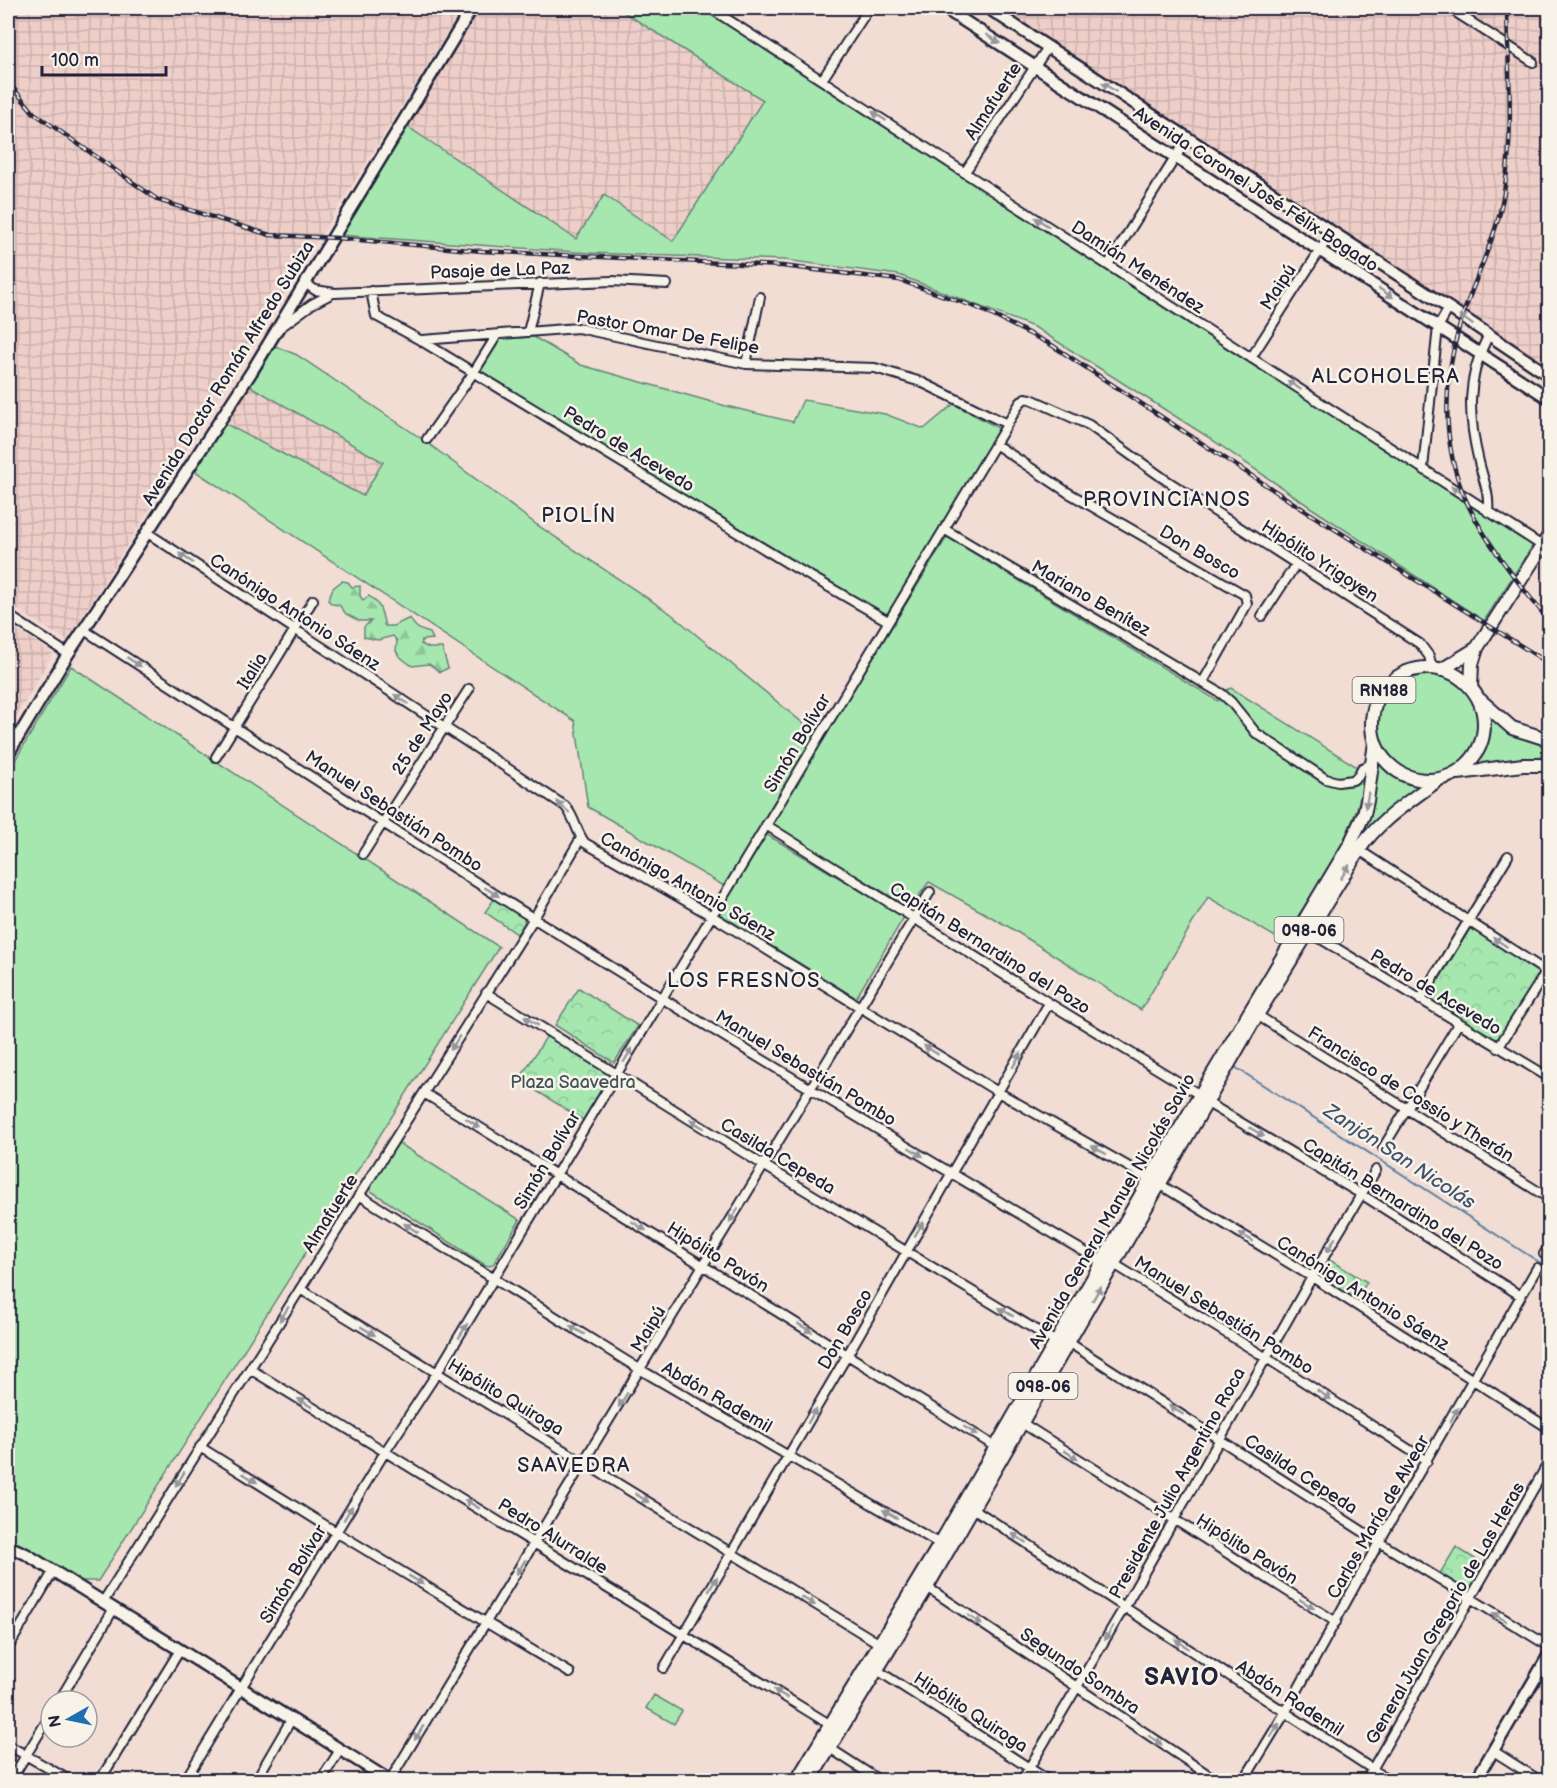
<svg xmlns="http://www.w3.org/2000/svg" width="1557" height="1788" viewBox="0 0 1557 1788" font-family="'Balsamiq Sans',sans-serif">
	<defs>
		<pattern id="industrial-grid" width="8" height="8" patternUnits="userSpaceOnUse" patternTransform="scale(1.5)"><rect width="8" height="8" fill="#eecec8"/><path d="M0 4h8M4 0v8" fill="none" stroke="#ccb1ad"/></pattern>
		<pattern id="forest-firs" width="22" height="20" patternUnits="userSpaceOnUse" patternTransform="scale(1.5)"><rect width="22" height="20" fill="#a6e7b0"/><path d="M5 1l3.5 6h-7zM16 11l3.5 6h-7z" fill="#8fc698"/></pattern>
		<pattern id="park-crowns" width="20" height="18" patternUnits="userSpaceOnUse" patternTransform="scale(1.5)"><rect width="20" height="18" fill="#a6e7b0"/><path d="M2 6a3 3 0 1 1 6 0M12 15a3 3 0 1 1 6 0" fill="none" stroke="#8fc698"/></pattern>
	</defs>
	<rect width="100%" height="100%" fill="#f2ddd5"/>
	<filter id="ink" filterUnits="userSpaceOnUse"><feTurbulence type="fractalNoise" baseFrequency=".0167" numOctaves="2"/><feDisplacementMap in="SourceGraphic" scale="12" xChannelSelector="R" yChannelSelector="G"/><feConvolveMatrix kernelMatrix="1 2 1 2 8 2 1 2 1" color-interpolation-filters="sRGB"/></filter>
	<g filter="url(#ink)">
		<path fill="url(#industrial-grid)" d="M8,8H463L67,641L8,604Z
			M476,8H617L764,100L673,241L604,196L576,239L405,125Z
			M988,8H1549V376Z
			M250,386L384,463L363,496L224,423Z
			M8,624L53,653L8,731Z"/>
		<path fill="#a6e7b0" stroke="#648476" stroke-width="1.5" d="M617,8H703L1533,545L1484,621L1310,507L1208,437L1036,328L899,275L785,260L590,253L339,235L405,125L576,239L604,195L673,241L763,100Z
			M534,337L581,365L726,406L793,422L803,400L885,414L924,429L954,404L1000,429L942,529L887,615L755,538L479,371L500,339Z
			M275,346L297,355L425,441L537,525L670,613L816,734L724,886L588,807L575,721L192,469L224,423L363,496L383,462L250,386Z
			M947,537L1218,701L1224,691L1231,688L1365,772C1358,835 1315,888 1282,941L1208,897L1141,1010L1009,927L929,882L910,908L771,824Z
			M71,666L499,947L98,1581H80L8,1538V772Z
			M1377 725a51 51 0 1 1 102 0a51 51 0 1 1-102 0Z
			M1485,709C1501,732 1523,739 1549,746V760H1510L1475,766L1486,733Z
			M1377,759C1392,773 1406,780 1427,784L1385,812L1359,838Z
			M766,834L904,917L856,998L718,913Z
			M397,1142L520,1220L494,1263L490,1266L485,1265L371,1191L370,1185Z
			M654,1695L682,1711L674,1724L646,1708Z"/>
		<path fill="url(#forest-firs)" stroke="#648476" stroke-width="1.5" d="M342,581L348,582L352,587L360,586V596L363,600L369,596C382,605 381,612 385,626H393L410,618C415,628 419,630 430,633L433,639L422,640L421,644L429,648H442L448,668L440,672L429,664L412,666L399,656L396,651L397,641L393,636L378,640L364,637V627L371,621H359L346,614L339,605L332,604L328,600L333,588Z"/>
		<path fill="url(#park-crowns)" stroke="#648476" stroke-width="1.5" d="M495,898L522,914C528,922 522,927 517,934L485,912Z
			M1472,928L1541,971V975L1501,1038L1494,1039L1433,1001L1432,991L1469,930Z
			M579,988L638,1026L614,1063L555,1025Z
			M548,1034L611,1074L583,1120L519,1080Z
			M1326,1258L1367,1282L1356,1301L1316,1276Z
			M1456,1547L1486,1566L1469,1594L1439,1575Z"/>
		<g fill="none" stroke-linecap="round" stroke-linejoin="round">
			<path stroke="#5d81a0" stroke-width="2" d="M1235,1067L1550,1269"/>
			<defs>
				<path id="street" d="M710,8L1550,551
					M1449,8L1533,62
					M822,80L869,8
					M965,172L1048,47
					M1108,265L1187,139
					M305,283L315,290L335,293L612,281L667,284
					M371,291L376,316L420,340L789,564L888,621
					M281,327L312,304L331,294
					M528,332L540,283
					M1488,336C1466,379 1468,416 1479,462C1483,479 1490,494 1488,512
					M422,340L578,328L746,364L875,368L921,382L1007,424
					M1251,358L1331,233
					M746,364L760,297
					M427,439L474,372L497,335
					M995,444L1067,492L1245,595L1247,604L1203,682
					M1423,468L1438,327L1449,308
					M944,529L1222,694L1231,702L1256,733L1326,779L1338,782L1353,780L1358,776L1362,768L1367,766L1372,767
					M146,532L565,806C575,817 576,832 585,843L712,916L998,1092L1150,1179
					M8,615L68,654
					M1262,616L1296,564
					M84,630C184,694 283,759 383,823C619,974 860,1121 1102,1262L1114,1264L1265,1357L1427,1461
					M216,757L313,600
					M766,825L1049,1003L1200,1095
					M1359,850L1550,974
					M363,854L469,689
					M1308,931L1550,1078
					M486,993L765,1166L1056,1342
					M1420,1000L1508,856
					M1257,1015L1550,1199
					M1498,1048L1550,966
					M424,1093L996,1447
					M1206,1102L1361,1194L1521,1296
					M1383,1148L1458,1024
					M1159,1184L1312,1277L1550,1429
					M359,1195L641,1370L940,1544
					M1544,1254L1550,1245
					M300,1289L880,1644
					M1068,1342L1379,1542L1550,1647
					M250,1369L834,1727
					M1022,1423L1336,1622
					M200,1447L336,1532L570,1673
					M971,1507L1389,1780
					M927,1587L1216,1780
					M103,1602L534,918L581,838
					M8,1648L53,1572
					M664,1668L848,1354L1049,1003
					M877,1670L1048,1780
					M59,1701L113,1610
					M8,1745L69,1780
					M828,1747L879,1780
					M1498,1754L1539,1780
					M11,1780L51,1714
					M100,1780L180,1650
					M185,1780L385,1452L437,1373L1020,403L1025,398L1031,399L1089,425L1163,478L1420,644L1429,656L1432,668
					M256,1780L291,1720
					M321,1780L340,1750
					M390,1780L930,892
					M1022,1780L1125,1606L1312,1277L1376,1170
					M1244,1780L1285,1713L1379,1542L1537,1268
					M1366,1780L1550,1460"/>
				<path id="secondary" d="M944,8L1550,399
					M988,8L1449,308L1550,376
					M8,754L68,654L252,371L472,8
					M8,1546L26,1554L389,1780
					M1476,1780L1550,1653"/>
				<path id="primary" d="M1372 724a56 56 0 1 1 112 0a56 56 0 1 1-112 0Z
					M1441,670L1477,648
					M1471,688L1472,664L1477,648L1550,534
					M1479,699L1512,728L1550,740
					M1458,773L1523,765H1550
					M797,1780L940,1544L1150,1179L1350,844L1364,814L1367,801L1375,742
					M810,1780L927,1587L1257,1015L1359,850C1378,821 1410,801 1438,780"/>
			</defs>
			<use href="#street" stroke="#22223b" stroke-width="12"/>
			<use href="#secondary" stroke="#22223b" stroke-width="15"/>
			<use href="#primary" stroke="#22223b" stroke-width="16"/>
			<use href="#street" stroke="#f7f3e8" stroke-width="8"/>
			<use href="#secondary" stroke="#f7f3e8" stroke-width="10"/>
			<use href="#primary" stroke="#f7f3e8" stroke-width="12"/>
			<defs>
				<path id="rail" d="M1507,8C1508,76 1516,145 1500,212C1490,252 1470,289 1459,328C1443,383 1442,445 1465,498C1482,538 1522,588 1550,622
					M8,82L34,113L158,200L270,235L337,238L482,251L782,266L899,280L978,308L1050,344L1301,508L1550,664"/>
			</defs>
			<use href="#rail" stroke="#22223b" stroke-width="4.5"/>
			<use href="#rail" stroke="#f7f3e8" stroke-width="2" stroke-dasharray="7" stroke-linecap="butt"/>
		</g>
		<defs><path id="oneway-solid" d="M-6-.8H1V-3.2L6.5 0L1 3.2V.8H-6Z" transform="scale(1.5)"/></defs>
		<g fill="#97959a">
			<use href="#oneway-solid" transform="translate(993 39) rotate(33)"/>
			<use href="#oneway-solid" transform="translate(1109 87) rotate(-147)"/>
			<use href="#oneway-solid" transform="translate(879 116) rotate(-147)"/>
			<use href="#oneway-solid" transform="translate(1042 222) rotate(-147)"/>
			<use href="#oneway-solid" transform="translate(1386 293) rotate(33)"/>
			<use href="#oneway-solid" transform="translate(1466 320) rotate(-145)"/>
			<use href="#oneway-solid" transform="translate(1294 385) rotate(-147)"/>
			<use href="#oneway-solid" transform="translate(1458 491) rotate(-146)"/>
			<use href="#oneway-solid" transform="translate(186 558) rotate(-146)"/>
			<use href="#oneway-solid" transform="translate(134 662) rotate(33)"/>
			<use href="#oneway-solid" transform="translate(401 699) rotate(-147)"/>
			<use href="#oneway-solid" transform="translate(1367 800) rotate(101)"/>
			<use href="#oneway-solid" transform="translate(563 807) rotate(-137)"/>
			<use href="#oneway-solid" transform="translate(1345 872) rotate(-58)"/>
			<use href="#oneway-solid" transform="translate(492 892) rotate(32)"/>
			<use href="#oneway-solid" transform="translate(1500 942) rotate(-147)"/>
			<use href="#oneway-solid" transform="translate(531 1021) rotate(-148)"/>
			<use href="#oneway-solid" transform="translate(455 1043) rotate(122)"/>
			<use href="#oneway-solid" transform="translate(931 1050) rotate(-148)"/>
			<use href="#oneway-solid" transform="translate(628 1055) rotate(-59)"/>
			<use href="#oneway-solid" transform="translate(1017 1060) rotate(-60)"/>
			<use href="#oneway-solid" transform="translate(473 1123) rotate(32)"/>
			<use href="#oneway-solid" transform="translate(697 1124) rotate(-148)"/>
			<use href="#oneway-solid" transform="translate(1257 1132) rotate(31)"/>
			<use href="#oneway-solid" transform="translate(1099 1150) rotate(-150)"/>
			<use href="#oneway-solid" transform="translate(916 1152) rotate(32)"/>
			<use href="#oneway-solid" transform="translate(734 1215) rotate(122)"/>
			<use href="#oneway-solid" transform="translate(639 1226) rotate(32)"/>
			<use href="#oneway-solid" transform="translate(411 1228) rotate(-148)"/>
			<use href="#oneway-solid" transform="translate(919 1229) rotate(-59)"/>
			<use href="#oneway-solid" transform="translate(1246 1237) rotate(-149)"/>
			<use href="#oneway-solid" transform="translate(1331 1245) rotate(121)"/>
			<use href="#oneway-solid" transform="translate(1097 1293) rotate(-60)"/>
			<use href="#oneway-solid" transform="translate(1006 1312) rotate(-149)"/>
			<use href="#oneway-solid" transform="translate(284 1314) rotate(122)"/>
			<use href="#oneway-solid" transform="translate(805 1328) rotate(31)"/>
			<use href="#oneway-solid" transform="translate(577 1330) rotate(-149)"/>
			<use href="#oneway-solid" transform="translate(368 1331) rotate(31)"/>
			<use href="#oneway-solid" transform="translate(463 1331) rotate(-59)"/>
			<use href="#oneway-solid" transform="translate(1324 1395) rotate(33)"/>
			<use href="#oneway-solid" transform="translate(623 1400) rotate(122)"/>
			<use href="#oneway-solid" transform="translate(305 1403) rotate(-149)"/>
			<use href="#oneway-solid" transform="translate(1176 1410) rotate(-148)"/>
			<use href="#oneway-solid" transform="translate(1454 1415) rotate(-61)"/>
			<use href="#oneway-solid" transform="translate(812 1416) rotate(-60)"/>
			<use href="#oneway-solid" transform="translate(971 1431) rotate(32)"/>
			<use href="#oneway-solid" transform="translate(1071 1455) rotate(33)"/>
			<use href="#oneway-solid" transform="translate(250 1478) rotate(32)"/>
			<use href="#oneway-solid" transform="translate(180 1479) rotate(122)"/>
			<use href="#oneway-solid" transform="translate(642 1498) rotate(32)"/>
			<use href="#oneway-solid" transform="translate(472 1504) rotate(-149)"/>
			<use href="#oneway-solid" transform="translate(348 1513) rotate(-59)"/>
			<use href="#oneway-solid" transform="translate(890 1514) rotate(-150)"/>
			<use href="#oneway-solid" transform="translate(1019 1538) rotate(-147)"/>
			<use href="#oneway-solid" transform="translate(521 1567) rotate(121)"/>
			<use href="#oneway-solid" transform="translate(416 1580) rotate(31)"/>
			<use href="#oneway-solid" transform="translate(713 1584) rotate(-60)"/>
			<use href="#oneway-solid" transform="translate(808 1601) rotate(31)"/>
			<use href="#oneway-solid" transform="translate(1307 1604) rotate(32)"/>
			<use href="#oneway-solid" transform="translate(1499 1617) rotate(-149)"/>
			<use href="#oneway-solid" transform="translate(975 1620) rotate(34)"/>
			<use href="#oneway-solid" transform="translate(1109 1633) rotate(120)"/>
			<use href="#oneway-solid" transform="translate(1182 1644) rotate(-146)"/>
			<use href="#oneway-solid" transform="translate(781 1694) rotate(-148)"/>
			<use href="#oneway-solid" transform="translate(1275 1730) rotate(-59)"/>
			<use href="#oneway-solid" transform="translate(419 1733) rotate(121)"/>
			<use href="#oneway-solid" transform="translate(1155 1740) rotate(34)"/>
		</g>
	</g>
	<g text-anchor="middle" stroke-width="5" stroke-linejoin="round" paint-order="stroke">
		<g fill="#f7f3e8" stroke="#62616f" stroke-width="1.5">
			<rect x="1352.5" y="677" width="63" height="26" rx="4.5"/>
			<rect x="1274.5" y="917" width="69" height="26" rx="4.5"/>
			<rect x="1008.5" y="1373" width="69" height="26" rx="4.5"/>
		</g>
		<g font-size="16" font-weight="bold" fill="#22223b">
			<text x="1384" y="696">RN188</text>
			<text x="1309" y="936">098-06</text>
			<text x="1043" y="1392">098-06</text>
		</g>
		<g font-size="18" fill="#22223b" stroke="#f7f3e8">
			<text transform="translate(993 101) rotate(-57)" y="6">Almafuerte</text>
			<text transform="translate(1256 189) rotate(33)" y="6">Avenida Coronel José Félix Bogado</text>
			<text transform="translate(1138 267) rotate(33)" y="6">Damián Menéndez</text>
			<text transform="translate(500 270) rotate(-2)" y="6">Pasaje de La Paz</text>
			<text transform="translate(1278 287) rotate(-57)" y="6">Maipú</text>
			<text transform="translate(668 332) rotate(10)" y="6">Pastor Omar De Felipe</text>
			<text transform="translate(228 373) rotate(-58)" y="6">Avenida Doctor Román Alfredo Subiza</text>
			<text transform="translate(629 449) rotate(31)" y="6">Pedro de Acevedo</text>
			<text transform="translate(1200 552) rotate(30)" y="6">Don Bosco</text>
			<text transform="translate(1320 561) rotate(33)" y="6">Hipólito Yrigoyen</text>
			<text transform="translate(1091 598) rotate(30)" y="6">Mariano Benítez</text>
			<text transform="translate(295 612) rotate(33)" y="6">Canónigo Antonio Sáenz</text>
			<text transform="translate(252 671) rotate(-58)" y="6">Italia</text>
			<text transform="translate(422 733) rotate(-57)" y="6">25 de Mayo</text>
			<text transform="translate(797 743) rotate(-59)" y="6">Simón Bolívar</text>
			<text transform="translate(394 811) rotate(33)" y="6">Manuel Sebastián Pombo</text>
			<text transform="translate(688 886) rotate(30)" y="6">Canónigo Antonio Sáenz</text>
			<text transform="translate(990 948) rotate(32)" y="6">Capitán Bernardino del Pozo</text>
			<text transform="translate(1436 992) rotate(31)" y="6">Pedro de Acevedo</text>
			<text transform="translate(806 1068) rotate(31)" y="6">Manuel Sebastián Pombo</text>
			<text transform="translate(1411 1094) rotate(32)" y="6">Francisco de Cossío y Therán</text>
			<text transform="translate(778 1156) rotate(31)" y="6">Casilda Cepeda</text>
			<text transform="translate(547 1160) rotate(-59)" y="6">Simón Bolívar</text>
			<text transform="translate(1403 1204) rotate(32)" y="6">Capitán Bernardino del Pozo</text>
			<text transform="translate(1112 1211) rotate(-60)" y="6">Avenida General Manuel Nicolás Savio</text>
			<text transform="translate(330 1213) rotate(-58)" y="6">Almafuerte</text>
			<text transform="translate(718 1257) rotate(32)" y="6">Hipólito Pavón</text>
			<text transform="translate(1363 1293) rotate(32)" y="6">Canónigo Antonio Sáenz</text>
			<text transform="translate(1224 1315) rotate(32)" y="6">Manuel Sebastián Pombo</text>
			<text transform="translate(648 1329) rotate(-59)" y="6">Maipú</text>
			<text transform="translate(845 1329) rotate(-60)" y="6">Don Bosco</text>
			<text transform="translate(506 1397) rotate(31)" y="6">Hipólito Quiroga</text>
			<text transform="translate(717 1397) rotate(30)" y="6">Abdón Rademil</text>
			<text transform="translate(1301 1474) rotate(33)" y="6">Casilda Cepeda</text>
			<text transform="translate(1177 1483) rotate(-61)" y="6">Presidente Julio Argentino Roca</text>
			<text transform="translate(1378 1517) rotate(-60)" y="6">Carlos María de Alvear</text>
			<text transform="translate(553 1536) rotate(32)" y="6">Pedro Alurralde</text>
			<text transform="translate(1247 1549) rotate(32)" y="6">Hipólito Pavón</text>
			<text transform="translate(293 1574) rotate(-59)" y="6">Simón Bolívar</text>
			<text transform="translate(1445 1613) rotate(-60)" y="6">General Juan Gregorio de Las Heras</text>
			<text transform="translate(1080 1671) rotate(34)" y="6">Segundo Sombra</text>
			<text transform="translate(1290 1698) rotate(33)" y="6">Abdón Rademil</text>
			<text transform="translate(971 1712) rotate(33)" y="6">Hipólito Quiroga</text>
		</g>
		<g font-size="18" fill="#435358" stroke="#f7f3e8">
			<text x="573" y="1088">Plaza Saavedra</text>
		</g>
		<g font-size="20" letter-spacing="1.5" fill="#22223b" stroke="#f7f3e8">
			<text x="1386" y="383">ALCOHOLERA</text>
			<text x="1167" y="506">PROVINCIANOS</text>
			<text x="579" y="522">PIOLÍN</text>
			<text x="744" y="987">LOS FRESNOS</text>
			<text x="574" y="1472">SAAVEDRA</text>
		</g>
		<g font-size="20" font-style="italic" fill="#3f526e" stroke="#f7f3e8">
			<text transform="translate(1400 1156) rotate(33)" y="7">Zanjón San Nicolás</text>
		</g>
		<g font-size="24" font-weight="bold" letter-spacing="1.5" fill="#22223b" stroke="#f7f3e8">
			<text x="1182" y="1685">SAVIO</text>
		</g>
	</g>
	<rect width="1557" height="1788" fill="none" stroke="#f7f3e8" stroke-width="30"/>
	<rect x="15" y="15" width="1527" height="1758" fill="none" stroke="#22223b" stroke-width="2" filter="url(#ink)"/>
	<g transform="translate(69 1719) rotate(261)"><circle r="28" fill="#f7f3e8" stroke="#a29fa3" stroke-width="1.5"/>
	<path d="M0-4.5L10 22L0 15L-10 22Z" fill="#1f6fb2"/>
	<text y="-9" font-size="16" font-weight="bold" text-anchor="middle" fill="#22223b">N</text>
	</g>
	<path d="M42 66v9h124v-9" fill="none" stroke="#22223b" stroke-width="3"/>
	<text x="51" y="66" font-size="18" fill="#22223b" stroke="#f7f3e8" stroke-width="4.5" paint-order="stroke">100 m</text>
</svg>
